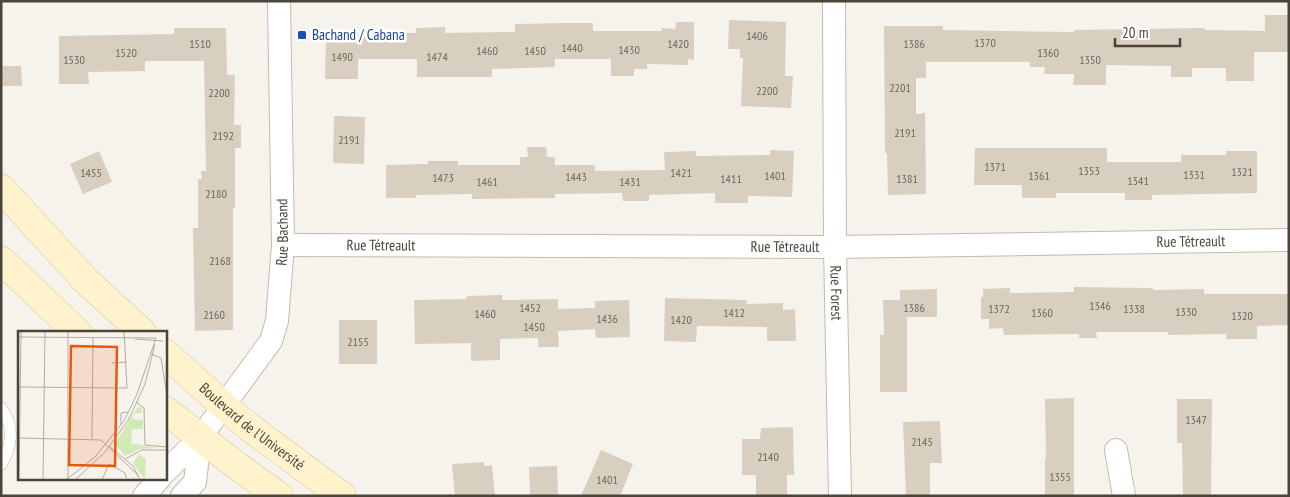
<svg xmlns="http://www.w3.org/2000/svg" width="1290" height="497" viewBox="0 0 1290 497" font-family="'PT Sans Narrow',sans-serif">
	<rect width="100%" height="100%" fill="#f6f3ec"/>
	<path fill="#d8cfc1" d="M1265,15H1289V52H1254V81H1226V68H1192V77H1171V66L1106,65V85H1073L1074,74H1044L1045,67H1030V62H926V78H916V114L925,113L926,194L888,195L887,153H885L884,26H943V30L1003,31L1074,32V30L1205,28V30L1265,31Z
		M729,20L786,22L785,76H793L791,108L741,106L743,58H740V49H728Z
		M676,22H694V60L688,59V65L647,64V69H634V76H611V59H555V67L492,69V77H417V59H358V79H325L326,35H373V33H416V28L445,27V33L515,32V24L565,23H593V31H662V28L675,29Z
		M174,28H226L227,75H235L234,125H241V148H235V208H233V330L195,331L193,228H198V179H202L201,171H206L204,61H145V71L88,72L89,84H59V36L174,34Z
		M1,66H21L22,86H1Z
		M334,116L365,117L364,164L333,163Z
		M527,147H546L547,157H555V165H595V171L665,170L664,152L696,151V156L770,155V150L794,151L792,197L748,196V203H715V193L649,195V201H623L622,193L555,194V198L472,199V194L416,195V198H386V165L428,164V161H458V165H520V157H528Z
		M975,148H1107V162H1181V155H1226V151H1257V193L1152,195V200H1125V193H1056V198H1022V185H974Z
		M99,151L112,182L83,194L70,164Z
		M1074,287L1153,288V290L1204,289V294H1289V325L1257,326V339H1226V334L1168,335V332H1096L1097,338H1079V334L1004,335L1003,328L989,329V319H981V297H983V289L1010,288V293L1074,292Z
		M937,289V317H907V392H880V335H884L883,300H900V290Z
		M502,295V300L558,299V309L595,308V301L629,300L630,337L596,338L595,329L558,331L559,347H538V338L500,339V360L471,361V343L415,344L414,300L467,299V296Z
		M665,298L747,300V304L783,303V310L795,309L796,341H767V327L697,326L696,342L664,341Z
		M339,320H377V364H339Z
		M1074,398V496H1045V458H1046L1045,399Z
		M1177,399H1212L1211,496H1183L1182,443H1177Z
		M940,421L942,463H930V496H906L903,422Z
		M793,427L794,475H787V496H756V475H742V439H760L761,428Z
		M601,450L633,464L620,496H581Z
		M484,462V466L492,465L495,496H455L452,464Z
		M557,466L558,496H530L529,467Z"/>
	<g fill="none" stroke-linecap="round" stroke-linejoin="round">
		<defs>
			<path id="service" d="M1,408C15,426 12,447 1,465"/>
			<g id="minor">
				<path id="s1" d="M834,1L835,247L840,496"/>
				<path id="s2" d="M283,245L835,247L1289,240"/>
				<path d="M1116,450L1124,496"/>
				<path id="s3" d="M165,472L200,438L271,341L277,321L283,245L279,1"/>
				<path d="M144,496L160,478"/>
				<path d="M182,496L195,482L200,438"/>
			</g>
			<g id="secondary">
				<path d="M1,188L86,281L142,332"/>
				<path d="M1,260L77,332"/>
				<path id="s4" d="M165,353L223,405L249,427L342,496"/>
				<path d="M165,410L236,465L279,496"/>
			</g>
		</defs>
		<use href="#service" stroke="#c2bbae" stroke-width="12"/>
		<use href="#minor" stroke="#c2bbae" stroke-width="24"/>
		<use href="#secondary" stroke="#d6c79b" stroke-width="29"/>
		<use href="#service" stroke="#fff" stroke-width="11"/>
		<use href="#minor" stroke="#fff" stroke-width="22"/>
		<use href="#secondary" stroke="#fff3cd" stroke-width="28"/>
	</g>
	<rect fill="#1a4fb4" stroke="#fff" stroke-width="2" x="297" y="30" width="10" height="10" rx="2.5"/>
	<g text-anchor="middle" stroke-width="5" stroke-linejoin="round" paint-order="stroke">
		<g font-size="12" fill="#6e675b">
			<text x="757" y="40">1406</text>
			<text x="985" y="47">1370</text>
			<text x="200" y="48">1510</text>
			<text x="678" y="48">1420</text>
			<text x="914" y="48">1386</text>
			<text x="572" y="52">1440</text>
			<text x="629" y="54">1430</text>
			<text x="487" y="55">1460</text>
			<text x="535" y="55">1450</text>
			<text x="126" y="57">1520</text>
			<text x="1048" y="57">1360</text>
			<text x="342" y="61">1490</text>
			<text x="437" y="61">1474</text>
			<text x="74" y="64">1530</text>
			<text x="1090" y="64">1350</text>
			<text x="900" y="92">2201</text>
			<text x="767" y="95">2200</text>
			<text x="219" y="97">2200</text>
			<text x="905" y="137">2191</text>
			<text x="223" y="140">2192</text>
			<text x="349" y="144">2191</text>
			<text x="995" y="171">1371</text>
			<text x="1089" y="175">1353</text>
			<text x="1242" y="176">1321</text>
			<text x="91" y="177">1455</text>
			<text x="681" y="177">1421</text>
			<text x="1194" y="179">1331</text>
			<text x="775" y="180">1401</text>
			<text x="1039" y="180">1361</text>
			<text x="576" y="181">1443</text>
			<text x="443" y="182">1473</text>
			<text x="731" y="183">1411</text>
			<text x="907" y="183">1381</text>
			<text x="1138" y="185">1341</text>
			<text x="487" y="186">1461</text>
			<text x="630" y="186">1431</text>
			<text x="216" y="198">2180</text>
			<text x="220" y="265">2168</text>
			<text x="1100" y="310">1346</text>
			<text x="530" y="312">1452</text>
			<text x="914" y="312">1386</text>
			<text x="999" y="313">1372</text>
			<text x="1134" y="313">1338</text>
			<text x="1186" y="316">1330</text>
			<text x="734" y="317">1412</text>
			<text x="1042" y="317">1360</text>
			<text x="485" y="318">1460</text>
			<text x="214" y="319">2160</text>
			<text x="1242" y="320">1320</text>
			<text x="607" y="323">1436</text>
			<text x="681" y="324">1420</text>
			<text x="534" y="331">1450</text>
			<text x="358" y="346">2155</text>
			<text x="1196" y="424">1347</text>
			<text x="922" y="446">2145</text>
			<text x="768" y="461">2140</text>
			<text x="1060" y="481">1355</text>
			<text x="607" y="484">1401</text>
		</g>
		<g font-size="15" fill="#164399" stroke="#fff" text-anchor="start">
			<text x="312" y="40">Bachand / Cabana</text>
		</g>
		<g font-size="15" fill="#4b4439" stroke="#fff">
			<text dy="5" stroke="none"><textPath href="#s3" startOffset="279">Rue Bachand</textPath></text>
			<text dy="5" stroke="none"><textPath href="#s2" startOffset="908">Rue Tétreault</textPath></text>
			<text dy="5" stroke="none"><textPath href="#s2" startOffset="98">Rue Tétreault</textPath></text>
			<text dy="5" stroke="none"><textPath href="#s2" startOffset="502">Rue Tétreault</textPath></text>
			<text dy="5" stroke="none"><textPath href="#s1" startOffset="292">Rue Forest</textPath></text>
			<text dy="5" stroke="none"><textPath href="#s4" startOffset="114">Boulevard de l'Université</textPath></text>
		</g>
	</g>
	<g transform="translate(18 331)">
		<rect width="149" height="149" fill="#f6f3ec"/>
		<path d="M123,76L124,82H117L114,88L125,89V98H114L113,112L139,117L122,118L107,125L97,113L119,77ZM121,123L128,128L127,149L115,132Z" fill="#d2eab5"/>
		<path fill="none" stroke="#b2ada4" stroke-width="1" d="M0,6L138,7M117,8L145,10M133,23L143,27L149,65M94,32L109,31M0,56L109,57L106,0M118,71L126,77L127,114L149,116M103,93V82L110,81M1,107L83,109L121,145M74,108L75,7M92,116L115,135L122,149M107,128L124,119H149M50,147V0M1,149L3,0M25,149L27,0M48,149L77,126L106,90L119,63L138,7M57,149L87,121L111,88L127,53L137,13M84,149L91,133L107,142L109,149"/>
		<path fill="#e8590c" fill-opacity="0.15" stroke="#e8590c" stroke-width="2.5" d="M53,15L99,16L97,135L51,134Z"/>
		<rect width="149" height="149" fill="none" stroke="#4b4439" stroke-width="2.5"/>
	</g>
	<rect width="1290" height="497" fill="none" stroke="#4b4439" stroke-width="5"/>
	<path d="M1115 38v8h65v-8" fill="none" stroke="#4b4439" stroke-width="2.5"/>
	<text x="1122" y="38" font-size="15" fill="#4b4439" stroke="#ffffff" stroke-width="4" paint-order="stroke">20 m</text>
</svg>
